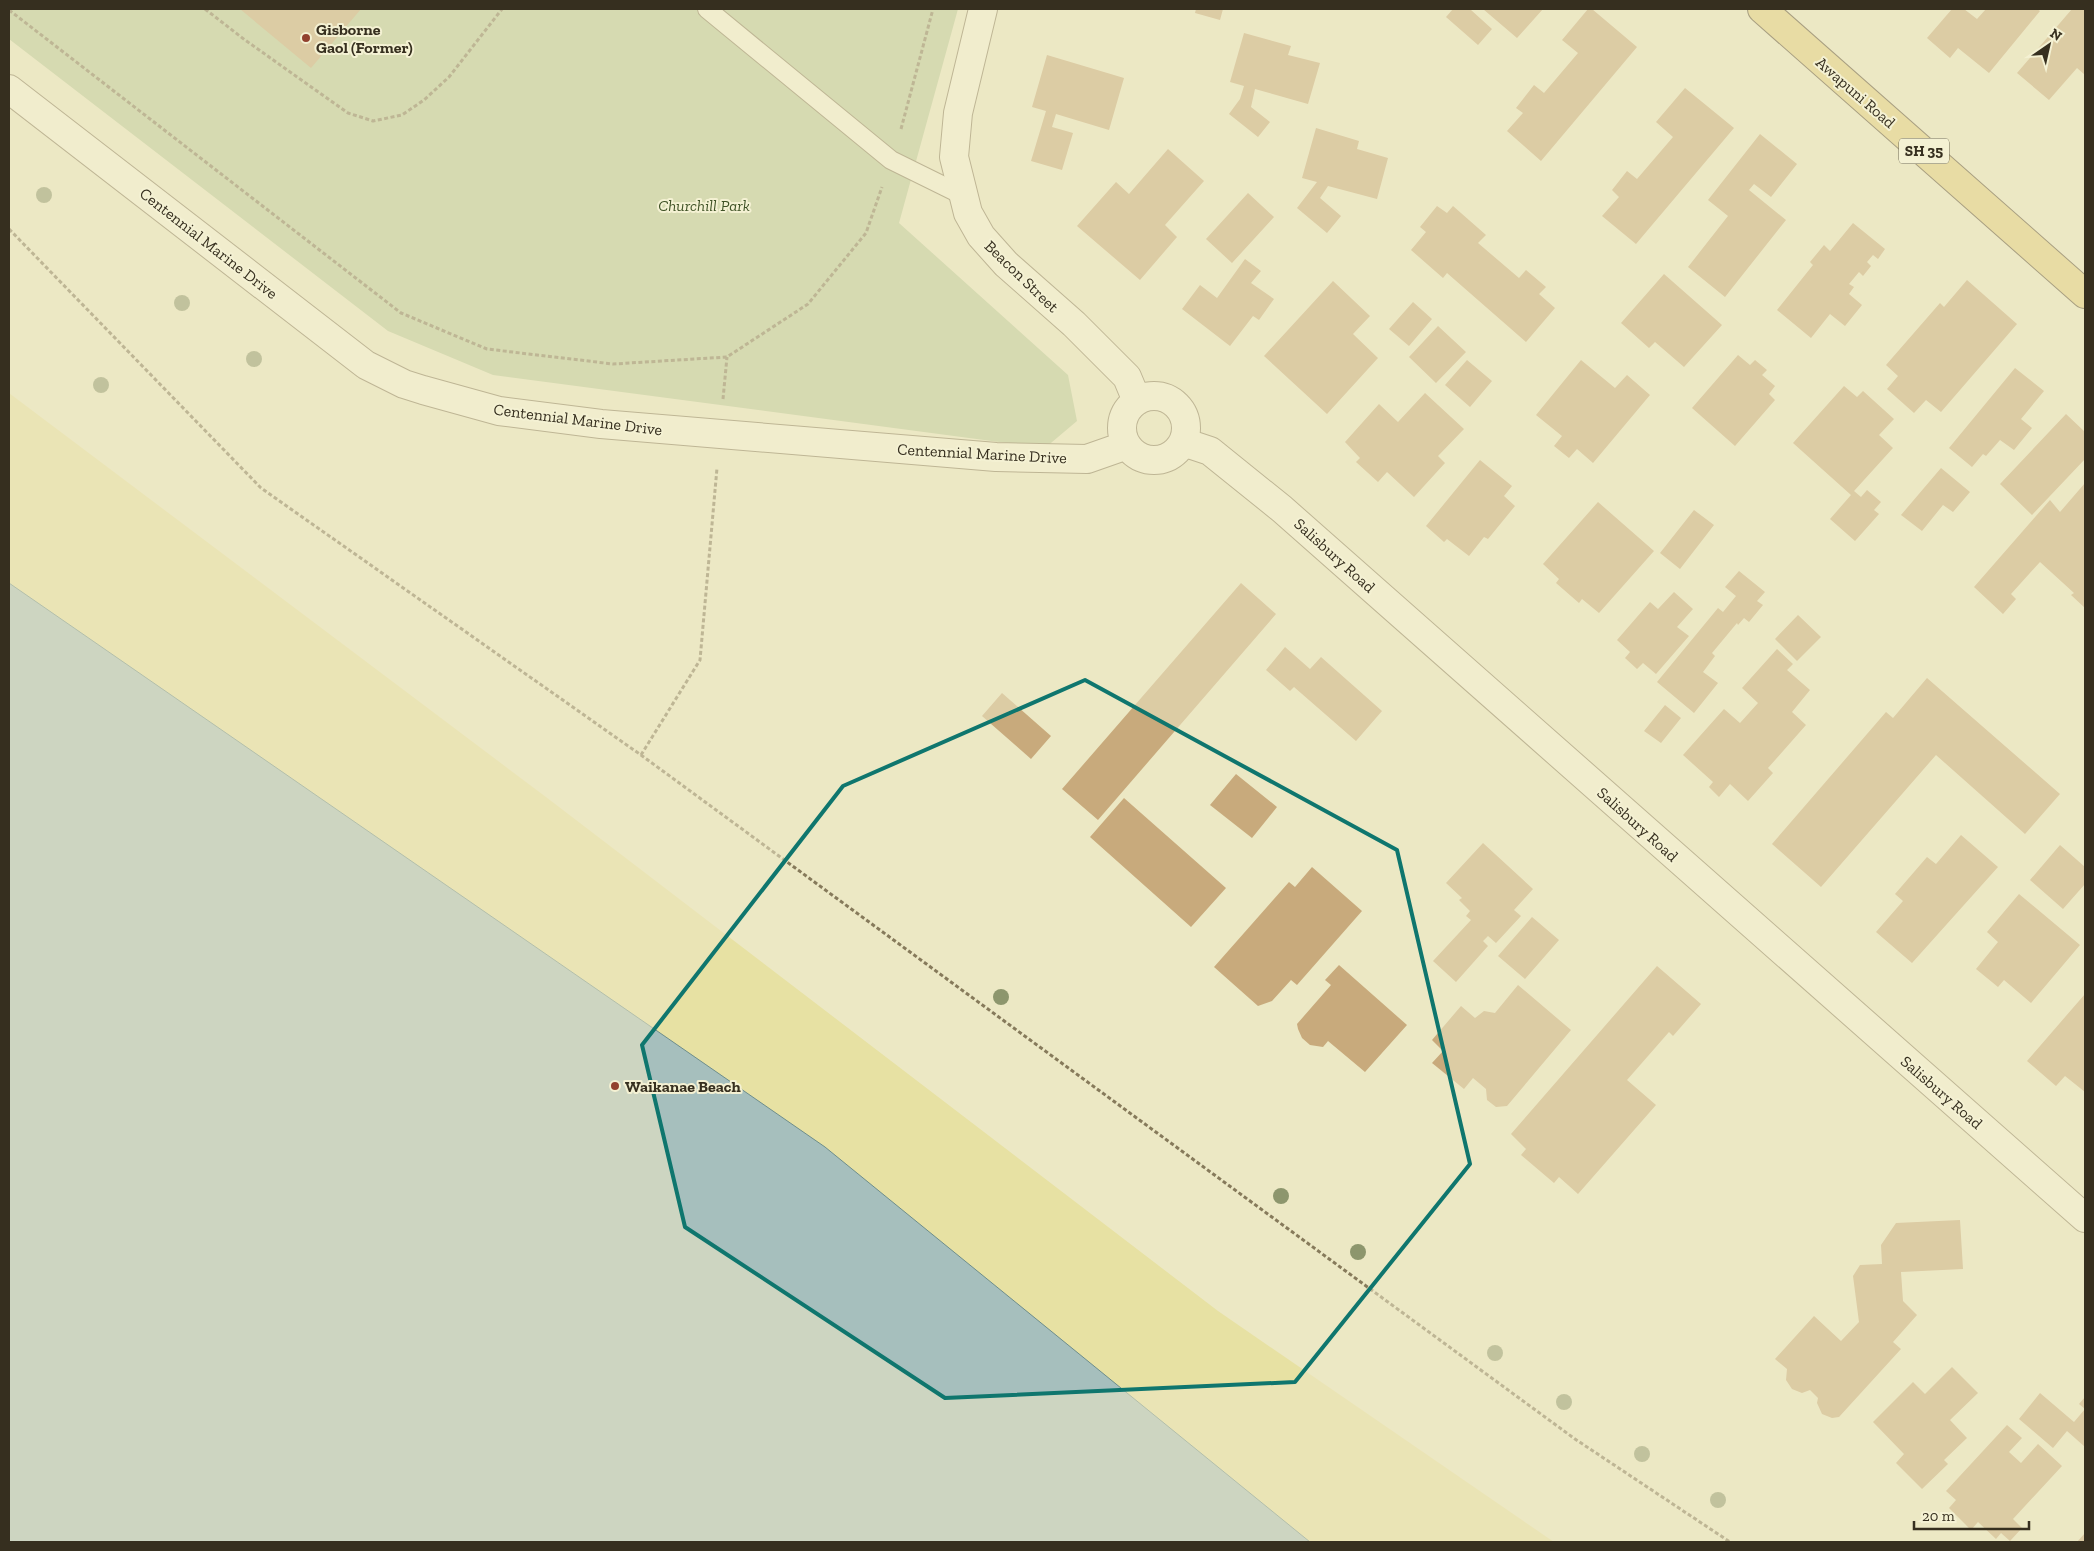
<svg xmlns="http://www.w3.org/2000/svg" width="2094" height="1551" viewBox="0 0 2094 1551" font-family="'Zilla Slab',serif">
	<rect width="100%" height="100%" fill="#ece8c4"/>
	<path fill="#baca99" d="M9,9H958L899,223L1068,375L1077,421L1045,448L493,375L388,331L9,39Z"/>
	<path fill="#e7e1a3" d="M9,393L546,797L1218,1311L1554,1542H960L9,860Z"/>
	<path fill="#a6bfbd" stroke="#6d8d8b" d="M9,583L825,1147L1310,1542H9Z"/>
	<path fill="#c8aa7c" d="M240,9H361L311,68Z
		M1196,9H1223L1220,20L1195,13Z
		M1453,9H1472L1471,10L1492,29L1478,45L1446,17Z
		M1483,9H1543L1517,38Z
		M1588,9H1592L1637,47L1541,161L1507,131L1523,113L1516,108L1534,85L1544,93L1578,53L1562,40Z
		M1952,9H1964L1977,19L1986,9H2037L2040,11L1989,73L1958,48L1950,58L1927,38Z
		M2072,9H2085V75L2077,68L2049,100L2017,73Z
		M1244,33L1291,46L1288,55L1320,63L1308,104L1255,89L1251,107L1270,122L1258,137L1229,114L1240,99L1244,86L1230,82Z
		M1047,55L1124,78L1109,130L1056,114L1052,127L1073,133L1062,170L1031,161L1046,111L1032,107Z
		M1685,88L1734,128L1636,244L1602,216L1619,197L1612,190L1627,171L1637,179L1673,137L1656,122Z
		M1316,128L1359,141L1357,149L1388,158L1377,199L1328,186L1320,198L1341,216L1327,233L1297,208L1317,182L1302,178Z
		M1760,134L1797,164L1771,197L1754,184L1749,190L1786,220L1725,297L1688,267L1728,216L1708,200Z
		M1168,149L1204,181L1165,225L1177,237L1140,280L1077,226L1116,182L1129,194Z
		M1248,193L1274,217L1232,263L1206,239Z
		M1437,206L1447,213L1453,206L1486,235L1478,243L1519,278L1526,270L1546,287L1539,294L1555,308L1526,342L1447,273L1443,278L1411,250L1426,232L1420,227Z
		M1853,223L1885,249L1878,259L1873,255L1867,262L1871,266L1863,276L1859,272L1849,284L1854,287L1849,294L1862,305L1845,326L1830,314L1811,338L1777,310L1813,265L1810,262L1824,245L1830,251Z
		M1245,259L1261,271L1251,283L1274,299L1259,320L1253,316L1230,346L1182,309L1200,285L1217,298Z
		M1664,274L1722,325L1684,367L1655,342L1649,348L1621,323Z
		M1967,280L2017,324L1941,412L1926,400L1914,413L1887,389L1898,376L1886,365L1940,303L1944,307Z
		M1333,281L1370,316L1353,334L1378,358L1327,414L1264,356Z
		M1413,302L1432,319L1409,346L1389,329Z
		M1438,326L1466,352L1436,383L1409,357Z
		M1738,355L1750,365L1755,360L1767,370L1762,375L1775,386L1769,394L1775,400L1735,446L1692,408Z
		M1467,360L1492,381L1470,407L1445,385Z
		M1581,360L1615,388L1627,375L1650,395L1593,463L1577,449L1569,458L1554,446L1562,436L1536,415Z
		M2015,368L2044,391L2021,419L2032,428L2014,450L2000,440L1986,456L1983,454L1972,467L1949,448Z
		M1844,386L1857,397L1863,391L1894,419L1879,435L1893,448L1854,491L1861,497L1867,490L1881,502L1874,510L1879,514L1855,541L1830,519L1851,495L1793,443Z
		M1425,393L1464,429L1438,456L1445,463L1414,497L1387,472L1378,482L1356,462L1360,458L1345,442L1379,404L1398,422Z
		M2066,414L2085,432V459L2032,515L2000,484Z
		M1480,460L1512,486L1504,496L1515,506L1488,539L1484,537L1469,556L1447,539L1444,542L1426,526Z
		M1941,468L1970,492L1953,512L1943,505L1922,531L1901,515Z
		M2085,483V608L2071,595L2074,593L2040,562L2011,594L2016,599L2003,614L1974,587L2050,500L2060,512Z
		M1598,502L1654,551L1599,613L1582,599L1579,603L1556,583L1559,579L1543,564Z
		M1694,510L1714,525L1680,569L1660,553Z
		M1739,571L1765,592L1757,601L1763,605L1749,622L1744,618L1738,625L1737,623L1712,653L1715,656L1703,672L1718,683L1694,713L1657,682L1718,608L1723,612L1736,596L1725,587Z
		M1241,583L1276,614L1098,820L1062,789Z
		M1674,592L1693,609L1677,627L1689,636L1656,674L1643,663L1637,669L1625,658L1630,652L1617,640L1650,602L1658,609Z
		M1798,615L1821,637L1797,661L1775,639Z
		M1285,647L1310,669L1321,657L1382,711L1356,741L1294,687L1290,691L1266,670Z
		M1777,649L1793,664L1787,670L1810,690L1792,712L1806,725L1768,768L1773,773L1748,801L1730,784L1719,797L1709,787L1713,782L1683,755L1724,709L1740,723L1758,703L1742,688Z
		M1927,678L2060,794L2025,834L1936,755L1821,887L1772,844L1886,712L1893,718Z
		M1002,693L1051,736L1031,759L982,716Z
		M1665,705L1681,718L1661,743L1644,731Z
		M1236,774L1277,807L1252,838L1210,805Z
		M1124,798L1226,888L1191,927L1090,837Z
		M1961,835L1998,867L1912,963L1876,932L1903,901L1895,894L1927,857L1936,864Z
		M1483,843L1533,889L1514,910L1521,916L1496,943L1488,936L1483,941L1488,946L1456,982L1433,961L1471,920L1466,916L1470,911L1459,900L1462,898L1446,883Z
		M2060,845L2085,867V884L2063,909L2030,880Z
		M1312,867L1362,911L1297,985L1291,980L1272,1001L1258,1006L1214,967L1289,882L1295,887Z
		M2019,894L2080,945L2031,1003L2004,980L1998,987L1976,969L1998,942L1987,932Z
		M1532,917L1559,940L1525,979L1498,956Z
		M1339,965L1407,1025L1365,1072L1328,1041L1323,1047L1310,1045L1302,1038L1298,1029L1297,1024L1331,985L1325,980Z
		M1657,966L1701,1004L1673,1036L1669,1032L1627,1080L1656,1105L1578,1194L1559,1177L1554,1183L1521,1155L1526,1149L1511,1134Z
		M1518,985L1571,1030L1507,1106L1496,1107L1487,1100L1486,1089L1473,1078L1464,1089L1432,1063L1443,1051L1432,1040L1461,1006L1475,1018L1484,1011L1495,1013Z
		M2085,994V1092L2065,1076L2056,1086L2027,1061Z
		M1960,1220L1963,1269L1901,1272L1903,1301L1917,1315L1893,1342L1901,1349L1839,1417L1832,1418L1822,1414L1817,1403L1818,1398L1810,1390L1802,1393L1792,1389L1786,1380L1787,1369L1775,1359L1814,1316L1841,1341L1859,1322L1853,1276L1860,1265L1882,1264L1881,1245L1896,1223Z
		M1952,1367L1978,1393L1950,1420L1967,1438L1944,1460L1948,1464L1922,1489L1896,1463L1904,1454L1873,1422L1913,1382L1925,1394Z
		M2040,1393L2074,1422L2085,1409V1447L2067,1431L2053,1448L2019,1419Z
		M2085,1397V1409L2079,1404Z
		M2007,1425L2022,1438L2009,1452L2021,1463L2038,1444L2062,1466L2013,1519L2022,1528L2010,1541L2001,1533L1996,1539L1978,1522L1971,1530L1949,1508L1956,1500L1946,1491Z
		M2085,1533V1542H2077Z"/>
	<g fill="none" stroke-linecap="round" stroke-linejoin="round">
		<defs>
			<path id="service" d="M707,9L891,160L964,196"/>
			<path id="minor" d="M983,9L958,113L954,157L968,213L981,236L1006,264L1074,324L1127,377L1137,401
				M9,89L366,365L404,384L423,390L499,411L601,424L996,457L1087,459L1127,445
				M1122 428a32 32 0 1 1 64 0a32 32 0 1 1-64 0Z
				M1183,442L1210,451L1282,509L2085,1218"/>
			<path id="trunk" d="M1762,9L2085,294"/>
		</defs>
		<use href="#service" stroke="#867a5b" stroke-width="20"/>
		<use href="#minor" stroke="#867a5b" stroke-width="30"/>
		<use href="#trunk" stroke="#54472f" stroke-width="30"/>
		<path stroke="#867a5b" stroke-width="3" stroke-dasharray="4 2.5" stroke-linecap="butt" d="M205,9L245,40L348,113L373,121L402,115L424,100L449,77L502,9
			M9,10L401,313L487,349L613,364L727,357L808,304L866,233L882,187
			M901,129L933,9
			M9,229L261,488L641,755L1575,1439L1730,1542
			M723,399L727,357
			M641,755L700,660L717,468"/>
		<use href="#service" stroke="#f7f4d7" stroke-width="18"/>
		<use href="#minor" stroke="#f7f4d7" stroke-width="28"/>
		<use href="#trunk" stroke="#e2ce7c" stroke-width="28"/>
	</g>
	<g fill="#8d966d">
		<circle cx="44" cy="195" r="8"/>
		<circle cx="182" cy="303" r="8"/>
		<circle cx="254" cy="359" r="8"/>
		<circle cx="101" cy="385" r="8"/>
		<circle cx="1001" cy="997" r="8"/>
		<circle cx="1281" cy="1196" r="8"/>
		<circle cx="1358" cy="1252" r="8"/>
		<circle cx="1495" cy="1353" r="8"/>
		<circle cx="1564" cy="1402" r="8"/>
		<circle cx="1642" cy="1454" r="8"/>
		<circle cx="1718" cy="1500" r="8"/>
	</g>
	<path d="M0 0H2094V1551H0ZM1085,680L1397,850L1470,1164L1295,1382L945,1398L685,1227L642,1045L843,786Z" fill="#ece8c4" fill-opacity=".55" fill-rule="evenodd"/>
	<path fill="none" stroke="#0f766e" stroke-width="4" stroke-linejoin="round" d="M1085,680L1397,850L1470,1164L1295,1382L945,1398L685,1227L642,1045L843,786Z"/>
	<g fill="#92412e" stroke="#f4f1d3" stroke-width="2">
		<circle cx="306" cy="38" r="5"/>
		<circle cx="615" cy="1086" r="5"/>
	</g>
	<g text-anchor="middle" stroke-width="4" stroke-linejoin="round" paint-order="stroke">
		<rect fill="#f4f1d3" stroke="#6f6955" stroke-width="1" x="1899" y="138.5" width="50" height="25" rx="4"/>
		<g font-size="15" font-weight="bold" fill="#362f1f">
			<text x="1924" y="156">SH 35</text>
		</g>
		<g font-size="16" font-weight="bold" fill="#362f1f" stroke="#f4f1d3" text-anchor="start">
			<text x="316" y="35">Gisborne<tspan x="316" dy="18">Gaol (Former)</tspan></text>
			<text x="625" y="1092">Waikanae Beach</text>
		</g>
		<g font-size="16" fill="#362f1f" stroke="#f4f1d3">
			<text transform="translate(1856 92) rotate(41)" y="6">Awapuni Road</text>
			<text transform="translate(209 243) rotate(38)" y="6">Centennial Marine Drive</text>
			<text transform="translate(1022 276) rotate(44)" y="6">Beacon Street</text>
			<text transform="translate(578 419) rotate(7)" y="6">Centennial Marine Drive</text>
			<text transform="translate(982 453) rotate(3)" y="6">Centennial Marine Drive</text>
			<text transform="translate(1335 555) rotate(42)" y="6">Salisbury Road</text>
			<text transform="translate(1638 824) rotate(42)" y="6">Salisbury Road</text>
			<text transform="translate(1942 1092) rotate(41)" y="6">Salisbury Road</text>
		</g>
		<g font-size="16" font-style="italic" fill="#3f5226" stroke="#f4f1d3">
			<text x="704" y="211">Churchill Park</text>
		</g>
	</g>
	<rect width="2094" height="1551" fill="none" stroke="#362f1f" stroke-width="20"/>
	<g transform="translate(2049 45) rotate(34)" stroke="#f4f1d3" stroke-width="4" paint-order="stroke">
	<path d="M0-4L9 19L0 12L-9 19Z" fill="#362f1f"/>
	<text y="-8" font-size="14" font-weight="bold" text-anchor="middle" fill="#362f1f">N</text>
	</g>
	<path d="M1914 1521v8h115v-8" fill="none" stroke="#362f1f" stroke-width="2.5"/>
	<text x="1922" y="1521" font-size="15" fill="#362f1f" stroke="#f4f1d3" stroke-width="4" paint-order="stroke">20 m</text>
</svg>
